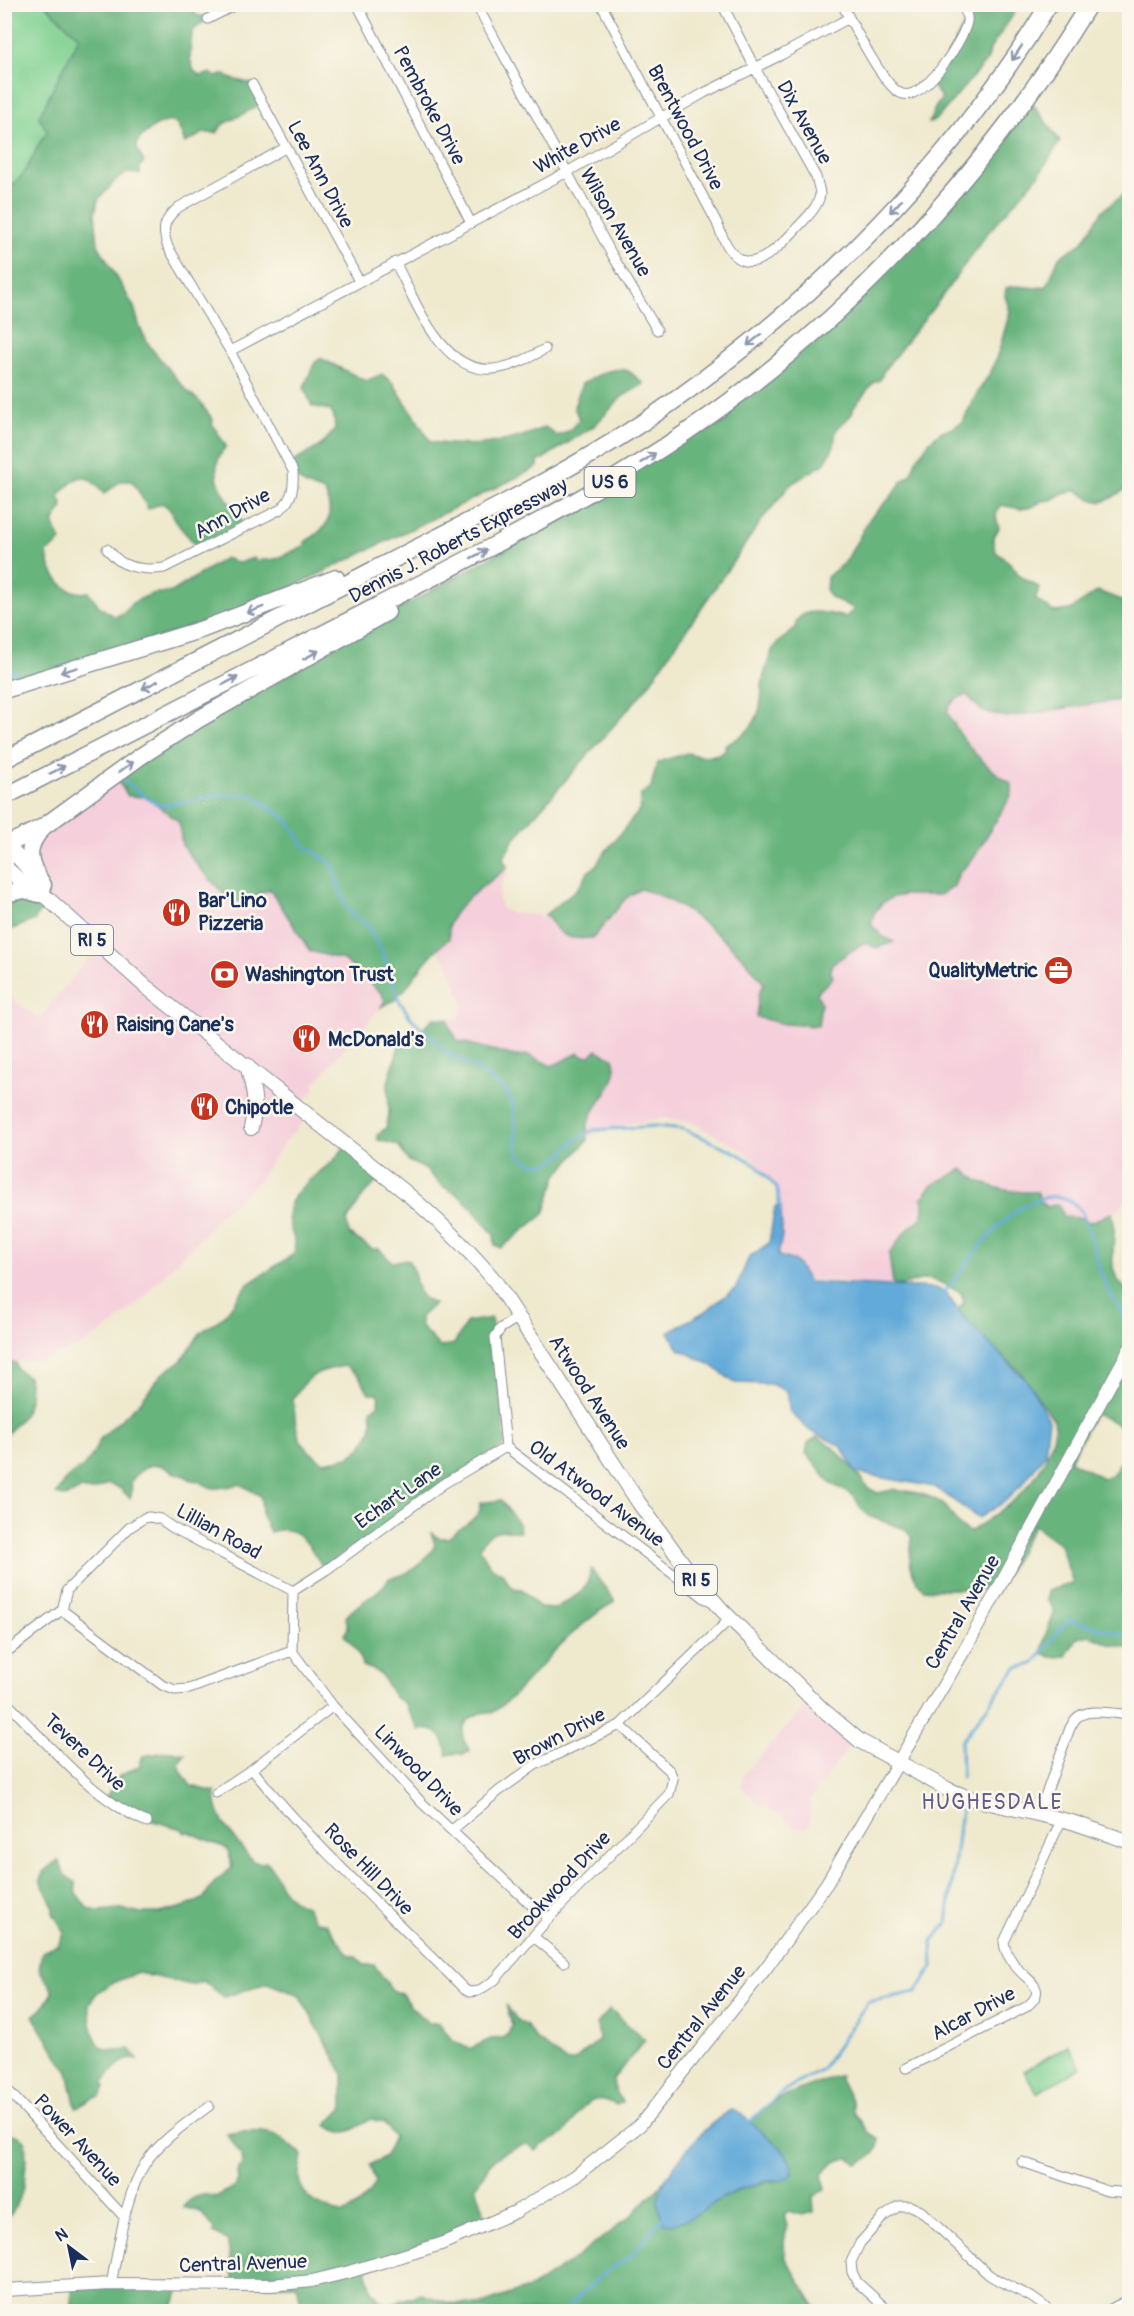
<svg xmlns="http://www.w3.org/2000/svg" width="1134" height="2316" viewBox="0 0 1134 2316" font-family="Pangolin,sans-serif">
	<rect width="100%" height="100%" fill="#fbf7ec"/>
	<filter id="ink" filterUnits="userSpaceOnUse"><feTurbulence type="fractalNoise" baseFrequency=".0167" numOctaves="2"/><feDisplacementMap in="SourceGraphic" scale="12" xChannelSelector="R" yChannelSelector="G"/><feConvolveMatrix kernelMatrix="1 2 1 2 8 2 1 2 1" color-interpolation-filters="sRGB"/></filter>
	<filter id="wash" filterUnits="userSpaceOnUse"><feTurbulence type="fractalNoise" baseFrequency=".008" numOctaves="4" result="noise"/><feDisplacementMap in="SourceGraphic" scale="24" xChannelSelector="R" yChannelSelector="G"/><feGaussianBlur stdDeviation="1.35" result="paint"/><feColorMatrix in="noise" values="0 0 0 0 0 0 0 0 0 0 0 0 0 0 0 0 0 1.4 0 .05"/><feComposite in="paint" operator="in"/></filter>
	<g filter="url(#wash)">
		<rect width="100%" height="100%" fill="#efe9ce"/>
		<path fill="#f5cfdb" d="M967,695L976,705L993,715L1005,716L1120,700L1124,705L1126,738L1130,739L1129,1198L1116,1212L1090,1222L1082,1218L1063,1217L1059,1205L1047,1207L1038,1200L1037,1192L1019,1193L1003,1189L967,1173L924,1209L921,1218L905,1232L890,1254L893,1284L863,1285L836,1280H813L799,1274L775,1257L777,1236L783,1215L778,1195L758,1164L739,1148L691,1122L664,1118L622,1125L594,1135L588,1140L587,1134L593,1113L612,1081L616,1071L590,1056H582L579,1053L552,1066L528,1055L515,1056L458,1041L450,1028L448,1019L459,1017L463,1004L449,966L437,949L449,939L450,920L457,911L474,894L506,870L509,875L501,884L498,895L501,908L510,913L538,915L540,919L547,915L556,928L568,938H593L626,898L640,889L657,894L692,916L732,947L752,967L764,984L763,988L818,1026L821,1003L817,993L833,977L830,970L832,964L865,942L890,939L882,936L871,924L874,913L883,902L905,895H940L954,887L959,873L973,859L992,825L1000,814L1012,784L994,773L980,760L947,711L950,705L955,700Z
			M116,778L128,796L147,797L179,822L182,845L197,865L231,902L245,901L270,889L310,951L344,960L382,993L385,1000L381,1007L314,1084V1090L302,1105L309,1115L283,1144L257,1183L216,1218L205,1233L153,1286L149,1293L115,1323L83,1345L43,1360L4,1363V993L39,1019L88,958L95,940L49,899L32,845Z
			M813,1699L856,1737L810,1800V1825L797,1830L781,1815L761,1806L741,1787L743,1775Z"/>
		<path fill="#81d293" stroke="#4e8078" stroke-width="1.5" d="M5,5H45L79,37L39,117L49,132C37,142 36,153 28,166C23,176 14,185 5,191Z
			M1068,2045L1081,2068L1037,2093L1024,2071Z"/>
		<path fill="#68b47d" stroke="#42726e" stroke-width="1.5" fill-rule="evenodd" d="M186,4L190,6L196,15L208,18L192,32L190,59L194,71L201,76L211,73L216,77L225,74L229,78L252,84L262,104L222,125L217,133H204L185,143C182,137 180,124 173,122C163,119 139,135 137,144C136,150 141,157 144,162L140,167V174L127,173L116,180L98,200L95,213L98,245L134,307L140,328L151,348L186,390L199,401L213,420L212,424L226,446C202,475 229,500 245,526L199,550C192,540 186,534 180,527C173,518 173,509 162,503L148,509L135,485L131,481H121L104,494C85,470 78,473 59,496L63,507L53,522L61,541L47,553C49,574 65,597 89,592L99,606L115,617L125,612L132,603L151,594L172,592L225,558L239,563L254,558L256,561L276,559L306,545L305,542C328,528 335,519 325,492C306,485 296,485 290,464L320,446L335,430L334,417L330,410L312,406L304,387L314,364L320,358L366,381L382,374L393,383L431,442C468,448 511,444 545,427L557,436C567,433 574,428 579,419L574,407L582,384C595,377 613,365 628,371C633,374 639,380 644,384L623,396L594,426L538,462V467L256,605L5,689L4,191C14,185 23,176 28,166C36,154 37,142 48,132L39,117L79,37L45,5Z
			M1005,5H1016L1015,12L990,49L988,59L937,119L929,123L935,108L942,98L928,81L945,60L967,20L1001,8Z
			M1030,100L1060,141L1039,175L986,235L940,299L884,370L880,380L873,383L854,407L852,414L836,430L834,446L824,464L791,484L761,521L645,690L514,839L503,859L508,868C492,880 459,901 451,920C448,925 449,933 449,939C430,953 417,973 403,992L398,994L395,1000L381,1007L385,1000L381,993L344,960L310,951L270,889L245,901L231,902L197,865L182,845L179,822L147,797L128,796L116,778L369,626L583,505L803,345Z
			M1129,186V487C1104,502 1103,509 1076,490L1064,493L1051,500L1042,501L1032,507L1021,509L1001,505C994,512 996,519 999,528L993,538L995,551L1010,563L1020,576L1040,588L1035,599L1054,612L1070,610L1098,591L1129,603V739L1126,738L1124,705L1120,700L1006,717L982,711L967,695C957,697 951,702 947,711C962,742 984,767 1012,784V794L973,859L959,873L954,886L940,895H905L894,897L883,902L874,913L871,924L882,936L894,942L876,948L865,942L832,964L830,970L833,977L817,993L821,1003L818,1026L784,1024L756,1017L759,993L764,984C741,949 681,899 640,889L626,898L593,938C578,939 565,940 555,927C551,922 550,919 545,915L579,887L588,872L597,865L601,857L640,810L641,795L651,787L657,763C667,757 677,758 687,753C703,757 712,759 726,750L725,745C753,733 762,716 762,687C762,680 769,658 772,651C776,639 788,638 795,628C796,626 796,622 797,620C808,605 832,615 846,617L853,610V608L830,597L826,591L827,577L846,561L870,518L891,497L903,480L911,475L916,460L930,441L942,431L953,428L963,421L976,395L992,370L1000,347L1010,311L1005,296L1006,288C1022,282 1031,292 1047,286L1059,257L1082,243L1103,210L1124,194Z
			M14,895L46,899L35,920L5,932L4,899Z
			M434,1018L448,1019L450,1028L458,1041L515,1056L528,1055L552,1066L579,1053L582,1056H590L596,1050L613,1058C614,1063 616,1068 615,1073C611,1096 581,1114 588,1140L557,1175L544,1214L501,1248L495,1245L494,1235L471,1207L458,1195L442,1186L425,1169L408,1161L398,1145L378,1140L377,1135L386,1128L389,1113L388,1082L402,1037L410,1035L420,1036L426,1025Z
			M346,1145L383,1175L363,1196L347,1221L349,1234L372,1249H379L392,1262L407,1259C422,1276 408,1293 434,1304L420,1317V1326L440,1347L454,1344L467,1322L491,1318L506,1444L323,1567C309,1546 299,1522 270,1532L262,1516L261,1496L240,1484C231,1486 219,1490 210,1487C202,1484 200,1480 191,1480C185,1475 180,1475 173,1472C170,1471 167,1468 164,1467C152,1460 137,1471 131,1482L132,1491L130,1498L118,1487L108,1484L92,1491L81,1489L66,1497L56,1494L66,1479L83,1467L90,1459L101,1438L140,1402L161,1375L182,1360L201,1332L223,1317L248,1284L294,1254C297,1237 289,1231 288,1217C287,1192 319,1174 334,1160C338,1156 342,1150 346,1145ZM345,1366L359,1376L369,1393H377L380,1397L378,1405L371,1410C373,1422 373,1427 367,1438C355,1459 346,1458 323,1462C293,1441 297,1432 293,1398C309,1375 317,1370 345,1366Z
			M963,1169C980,1187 1012,1193 1037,1192L1039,1195L1038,1200L1047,1207L1059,1204L1063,1217L1082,1218L1090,1222L1112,1213C1121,1243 1099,1268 1129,1292V1438C1124,1423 1107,1419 1094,1414L1070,1461L1103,1478L1113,1474L1129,1449V1648L1109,1644L1089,1635L1077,1638L1066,1656L1051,1657L1042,1653L1045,1636L1054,1614L1051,1604L1047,1601V1591L1073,1583L1060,1544L1034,1525L995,1594C972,1584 947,1592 923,1589C908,1572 909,1559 912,1538L905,1529L871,1517L861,1509L854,1496L830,1483L806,1453L808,1443L817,1437L834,1448L851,1466L868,1488L878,1493L896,1489L898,1491C912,1490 933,1496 944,1505C954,1514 956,1528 970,1532C1006,1507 1035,1491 1050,1447C1053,1437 1056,1431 1054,1420L1018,1369L968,1328L958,1310L964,1302L961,1293C951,1288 939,1280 928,1279C914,1278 911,1288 893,1284L889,1254L905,1232L921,1218L924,1209L922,1198L932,1185Z
			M4,1363H16L17,1369L28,1377C34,1406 24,1416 5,1436Z
			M501,1500L519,1525L520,1532C502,1528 488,1529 480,1548C486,1561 490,1569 504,1574C508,1583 510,1589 522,1589L540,1608L554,1609L580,1593L588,1583L591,1569L615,1601C589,1617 565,1639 545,1661C527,1680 513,1699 492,1713C479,1709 459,1722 463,1738C464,1742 468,1747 470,1751L463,1755L458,1753L447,1755C445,1737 437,1727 419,1730L404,1703L394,1697L382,1676L374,1670L362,1666C361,1653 353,1645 344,1635L348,1628L346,1617C358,1601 380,1595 389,1578C408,1577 426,1561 435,1545L431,1533L439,1538H448L476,1517L480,1510V1503Z
			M171,1751L185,1754L179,1763L181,1771L191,1786L216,1792C212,1817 238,1842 252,1861L259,1863L267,1862C274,1868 273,1872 277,1879C283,1891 292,1902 306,1906L315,1921L326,1924L348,1954L356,1957L364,1965H374L392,1990L402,1994L409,2005L428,2023H439L452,2040L469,2049L491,2039L502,2038L508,2034L512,2025L506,2005L518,2021L526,2025L536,2039L566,2062L574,2061L599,2040L597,2024L610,2009L645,2040L613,2079L614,2087L622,2102L616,2105C584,2087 581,2116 563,2134C557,2140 545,2140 536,2151L528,2144C518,2145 495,2156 489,2165C484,2172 481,2180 475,2186L487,2223L366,2269L372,2290L381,2302L388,2304L422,2294L448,2303L479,2305L534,2286L570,2262L630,2217L669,2176L658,2197L685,2220C711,2205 737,2187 767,2182C779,2179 784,2182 793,2173L749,2122C772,2096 808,2086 840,2075V2080L853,2103L854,2112L868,2132L879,2139C879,2155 870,2157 857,2164L850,2158C838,2159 826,2165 822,2176L826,2188L813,2197L814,2212L803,2215L788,2211L784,2215L787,2226L784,2242L785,2257L818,2311H303L297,2285L236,2284C230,2272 231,2255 227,2241L213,2233L214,2230L201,2212L183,2207C191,2197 203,2192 215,2197L233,2188L238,2181L237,2171L242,2164L241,2155L227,2134C239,2131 264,2130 275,2135C284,2139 294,2148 302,2155C301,2162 298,2173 299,2180C303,2201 326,2208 344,2214C359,2205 368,2198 375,2182L370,2165L385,2156L394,2137L384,2122L370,2119C351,2131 347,2138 326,2125L343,2108V2073L299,1995L267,1983L224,1997L203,1981L192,1985L138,1973L112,1983L96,1994L89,2004C91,2017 90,2043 106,2049C112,2051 123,2049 130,2049L138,2059C123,2057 112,2070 104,2081L105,2087L100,2097L93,2098L76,2108L68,2072L33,2016L41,2010L52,1993L51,1987L39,1969L42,1952L58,1945L65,1933L53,1913L54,1908L40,1880L44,1871L58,1860L65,1875L76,1883V1893L88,1909L99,1911L122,1909L136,1913H160L187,1906L203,1899L214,1883L232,1867L228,1849L187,1831L185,1833L182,1829L128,1814L106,1797L118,1777L139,1766L143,1756Z
			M5,2133L17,2135L25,2141C27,2166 26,2202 5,2220Z
			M175,2284L178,2292L172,2311L72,2312V2287Z"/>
		<path fill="#62aad9" stroke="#3e6c9c" stroke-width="1.5" d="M775,1207H781L782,1235L778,1256L795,1261L809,1282L935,1288L945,1292L965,1319L1029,1383L1049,1420L1045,1454L1022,1485L1003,1503L978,1518L935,1487L856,1473L841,1446L810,1431L790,1412L786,1391L771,1384L735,1383L711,1365L679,1349L669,1332L704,1312L736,1288L749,1257L769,1243Z
			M732,2110C741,2112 744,2117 751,2123C767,2138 791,2149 793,2173C785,2182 779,2180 768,2181C755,2184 739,2189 728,2195C709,2204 686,2227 664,2223C661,2215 656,2204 659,2195C669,2166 705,2124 732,2110Z"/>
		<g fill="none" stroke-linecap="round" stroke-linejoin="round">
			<path stroke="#62aad9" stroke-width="3" d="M4,658L16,675
				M124,781L145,797L161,806L219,795H252L287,819L304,845L332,864L344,902L352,914L368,926L381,949L399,1000L410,1017L448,1053L477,1069L506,1091L514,1107L516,1141L518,1153L522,1158L534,1164H547L559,1158L576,1139L594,1130L656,1126L683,1129L731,1150L755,1164L777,1188L780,1211
				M943,1293C956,1281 963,1267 974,1254C992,1231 1030,1189 1063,1198C1071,1201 1079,1207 1083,1215C1092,1234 1095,1257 1102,1276C1109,1294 1120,1308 1130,1324
				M962,1778L961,1742L1016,1668L1033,1664L1068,1620L1130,1636
				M747,2124L785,2090L822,2069L868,2002L916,1992L933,1967L932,1941L947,1924L961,1810
				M564,2312L600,2276L630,2257L664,2216"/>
		</g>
	</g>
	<g filter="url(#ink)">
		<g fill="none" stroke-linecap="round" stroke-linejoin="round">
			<defs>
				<path id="street" d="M357,4L471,223
					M476,4L611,253L657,330
					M601,4L717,223C737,281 762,266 796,229C804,220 818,208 820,195C820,189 817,182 816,177L756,70L722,4
					M842,4C852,23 883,85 900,93C922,105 963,41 967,22C968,15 965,10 962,4
					M208,19L237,4
					M252,84L359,281
					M395,262C415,299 441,374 493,369C512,367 529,358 545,349
					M230,351L567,172L704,93L781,55L849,18
					M107,549C111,553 116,559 121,562C133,569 151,570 164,568L281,509C293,498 294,486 293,471L230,351L168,247C161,229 164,219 179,207L285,148
					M519,1317L501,1328L495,1337L506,1447L706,1599
					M293,1591L326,1570L443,1484L506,1447
					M62,1610L162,1685L175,1690L189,1689L292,1651L293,1591
					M292,1651L333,1706L422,1803L530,1904L549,1918
					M4,1654L62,1610L67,1590L129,1528L144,1518L149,1517L160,1519L173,1528L293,1591
					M4,1700C47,1742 92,1799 147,1822
					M252,1769C316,1849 393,1916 464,1989L469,1992L478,1991L495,1980L549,1918L669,1794L673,1779L670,1771L620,1725
					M216,1793L252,1769L333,1706
					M1039,1813L1070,1728C1072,1724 1075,1718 1079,1716C1091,1708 1116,1714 1130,1715
					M452,1830L499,1791L535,1765L620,1725L730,1619
					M534,1937L564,1962
					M906,2068L1026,2007C1049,1989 1029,1982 1018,1969C1011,1961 1005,1953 1004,1942L1062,1819
					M4,2086L125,2218
					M1022,2162L1107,2191L1130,2193
					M111,2284C119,2246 125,2194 146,2162C161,2140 188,2122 209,2106
					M890,2312L857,2282L852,2272L851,2262L860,2243L883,2217L899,2206H910L921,2211L988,2274C1011,2290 1030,2291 1050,2312
					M1105,2312L1130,2299"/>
				<path id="secondary" d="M4,2290L111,2284L271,2285L312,2281L349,2272L441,2244L515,2212L574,2177L640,2125L766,1968L827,1883L968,1644L1130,1348"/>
				<path id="primary" d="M4,842L33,874
					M4,866L26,886L46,897L145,986L404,1191C437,1219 468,1248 495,1281L639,1503L690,1573L722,1610L821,1708L860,1741L947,1789L969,1798L1072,1822L1130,1842
					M247,1065C254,1090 257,1102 251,1128"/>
				<path id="highway" d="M4,690L203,629L336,578
					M4,760C127,697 250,634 373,570C475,518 578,469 671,403C821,296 953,162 1049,4
					M4,797C129,733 253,670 377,606C502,542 626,480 738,395C878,289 997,154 1089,4
					M41,830C23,850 30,865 43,885
					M4,846L43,827L141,756L199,719L387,612
					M4,867L8,845
					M4,894L25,890L39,894"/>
			</defs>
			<use href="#street" stroke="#858c96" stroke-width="11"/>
			<use href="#secondary" stroke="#858c96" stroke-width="14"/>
			<use href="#primary" stroke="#858c96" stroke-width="16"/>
			<use href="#highway" stroke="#858c96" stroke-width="19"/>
			<use href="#street" stroke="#fff" stroke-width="9"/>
			<use href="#secondary" stroke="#fff" stroke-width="12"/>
			<use href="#primary" stroke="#fff" stroke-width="14"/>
			<use href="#highway" stroke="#fff" stroke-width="16"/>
		</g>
		<defs><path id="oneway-shaft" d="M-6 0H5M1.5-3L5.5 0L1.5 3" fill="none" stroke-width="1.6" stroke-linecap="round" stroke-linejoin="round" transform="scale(1.5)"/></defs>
		<g stroke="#8d97ae">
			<use href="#oneway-shaft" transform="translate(1017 53) rotate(124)"/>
			<use href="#oneway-shaft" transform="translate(896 206) rotate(133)"/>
			<use href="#oneway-shaft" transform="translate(754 340) rotate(141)"/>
			<use href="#oneway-shaft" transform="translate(648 458) rotate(-33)"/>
			<use href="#oneway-shaft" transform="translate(479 554) rotate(-27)"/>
			<use href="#oneway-shaft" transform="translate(255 610) rotate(160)"/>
			<use href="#oneway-shaft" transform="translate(311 655) rotate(-29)"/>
			<use href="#oneway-shaft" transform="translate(69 670) rotate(163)"/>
			<use href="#oneway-shaft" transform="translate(230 681) rotate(-27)"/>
			<use href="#oneway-shaft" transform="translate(150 685) rotate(153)"/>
			<use href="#oneway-shaft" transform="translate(126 767) rotate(-35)"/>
			<use href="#oneway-shaft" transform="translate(57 770) rotate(-27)"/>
		</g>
	</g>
	<defs>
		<symbol id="restaurant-disc" viewBox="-11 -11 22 22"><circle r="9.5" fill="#c8321e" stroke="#fbf7ec"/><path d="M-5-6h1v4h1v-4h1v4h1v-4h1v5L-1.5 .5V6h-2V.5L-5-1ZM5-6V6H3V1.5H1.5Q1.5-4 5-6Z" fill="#fff"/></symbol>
		<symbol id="office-disc" viewBox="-11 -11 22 22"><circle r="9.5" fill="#c8321e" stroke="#fbf7ec"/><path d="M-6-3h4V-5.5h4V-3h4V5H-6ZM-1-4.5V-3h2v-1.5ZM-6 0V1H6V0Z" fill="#fff"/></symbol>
		<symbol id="bank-disc" viewBox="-11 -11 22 22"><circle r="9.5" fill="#c8321e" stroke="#fbf7ec"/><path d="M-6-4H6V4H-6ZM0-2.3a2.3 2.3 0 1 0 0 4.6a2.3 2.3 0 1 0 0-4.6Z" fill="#fff"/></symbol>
	</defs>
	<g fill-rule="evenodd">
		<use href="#restaurant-disc" x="160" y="896" width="33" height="33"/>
		<use href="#office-disc" x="1042" y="954" width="33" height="33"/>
		<use href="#bank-disc" x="208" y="958" width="33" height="33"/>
		<use href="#restaurant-disc" x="78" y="1008" width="33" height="33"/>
		<use href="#restaurant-disc" x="290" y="1022" width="33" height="33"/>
		<use href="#restaurant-disc" x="188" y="1090" width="33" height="33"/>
	</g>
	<g text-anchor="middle" stroke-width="5" stroke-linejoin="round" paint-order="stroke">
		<g fill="#fbf7ec" stroke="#5e6b89" stroke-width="1.5">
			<rect x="584.5" y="467" width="51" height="30" rx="4.5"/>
			<rect x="71" y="925" width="42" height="30" rx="4.5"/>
			<rect x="675" y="1565" width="42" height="30" rx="4.5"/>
		</g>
		<g font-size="18" font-weight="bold" fill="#1b2f5e">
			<text x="610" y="488">US 6</text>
			<text x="92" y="946">RI 5</text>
			<text x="696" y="1586">RI 5</text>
		</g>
		<g font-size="20" fill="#1b2f5e" stroke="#fbf7ec">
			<text transform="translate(430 105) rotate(62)" y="7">Pembroke Drive</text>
			<text transform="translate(805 122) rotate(61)" y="7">Dix Avenue</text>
			<text transform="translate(686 127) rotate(62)" y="7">Brentwood Drive</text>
			<text transform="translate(577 145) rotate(-29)" y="7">White Drive</text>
			<text transform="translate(321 174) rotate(62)" y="7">Lee Ann Drive</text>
			<text transform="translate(616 222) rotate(60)" y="7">Wilson Avenue</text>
			<text transform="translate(232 513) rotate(-29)" y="7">Ann Drive</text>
			<text transform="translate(458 540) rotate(-28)" y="7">Dennis J. Roberts Expressway</text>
			<text transform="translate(590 1392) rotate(57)" y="7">Atwood Avenue</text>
			<text transform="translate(597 1493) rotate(37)" y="7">Old Atwood Avenue</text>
			<text transform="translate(398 1495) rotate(-35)" y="7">Echart Lane</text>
			<text transform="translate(219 1531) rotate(29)" y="7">Lillian Road</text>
			<text transform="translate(962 1612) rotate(-60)" y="7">Central Avenue</text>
			<text transform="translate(559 1736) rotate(-28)" y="7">Brown Drive</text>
			<text transform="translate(85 1752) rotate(43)" y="7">Tevere Drive</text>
			<text transform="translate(419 1770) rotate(46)" y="7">Linwood Drive</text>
			<text transform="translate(369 1869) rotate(46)" y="7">Rose Hill Drive</text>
			<text transform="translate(559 1885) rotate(-47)" y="7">Brookwood Drive</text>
			<text transform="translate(973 2013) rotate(-28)" y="7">Alcar Drive</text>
			<text transform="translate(701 2017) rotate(-51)" y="7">Central Avenue</text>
			<text transform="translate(78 2140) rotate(47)" y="7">Power Avenue</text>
			<text transform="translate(243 2263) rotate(-2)" y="7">Central Avenue</text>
		</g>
		<g font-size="20" font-weight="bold" fill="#1b2f5e" stroke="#fbf7ec" text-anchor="start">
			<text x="198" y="907">Bar'Lino<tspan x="198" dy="23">Pizzeria</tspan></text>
			<text x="1038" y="977" text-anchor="end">QualityMetric</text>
			<text x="245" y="981">Washington Trust</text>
			<text x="116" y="1031">Raising Cane's</text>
			<text x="328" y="1046">McDonald's</text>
			<text x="225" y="1114">Chipotle</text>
		</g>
		<g font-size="21" letter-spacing="1.5" fill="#615b88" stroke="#fbf7ec">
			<text x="992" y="1809">HUGHESDALE</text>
		</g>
	</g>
	<rect width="1134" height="2316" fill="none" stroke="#fbf7ec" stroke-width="24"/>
	<g transform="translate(69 2247) rotate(328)" stroke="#fbf7ec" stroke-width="4.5" paint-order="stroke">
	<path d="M0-4.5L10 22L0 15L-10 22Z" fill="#1b2f5e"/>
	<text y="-9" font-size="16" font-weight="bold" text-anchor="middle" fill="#1b2f5e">N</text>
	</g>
</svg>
